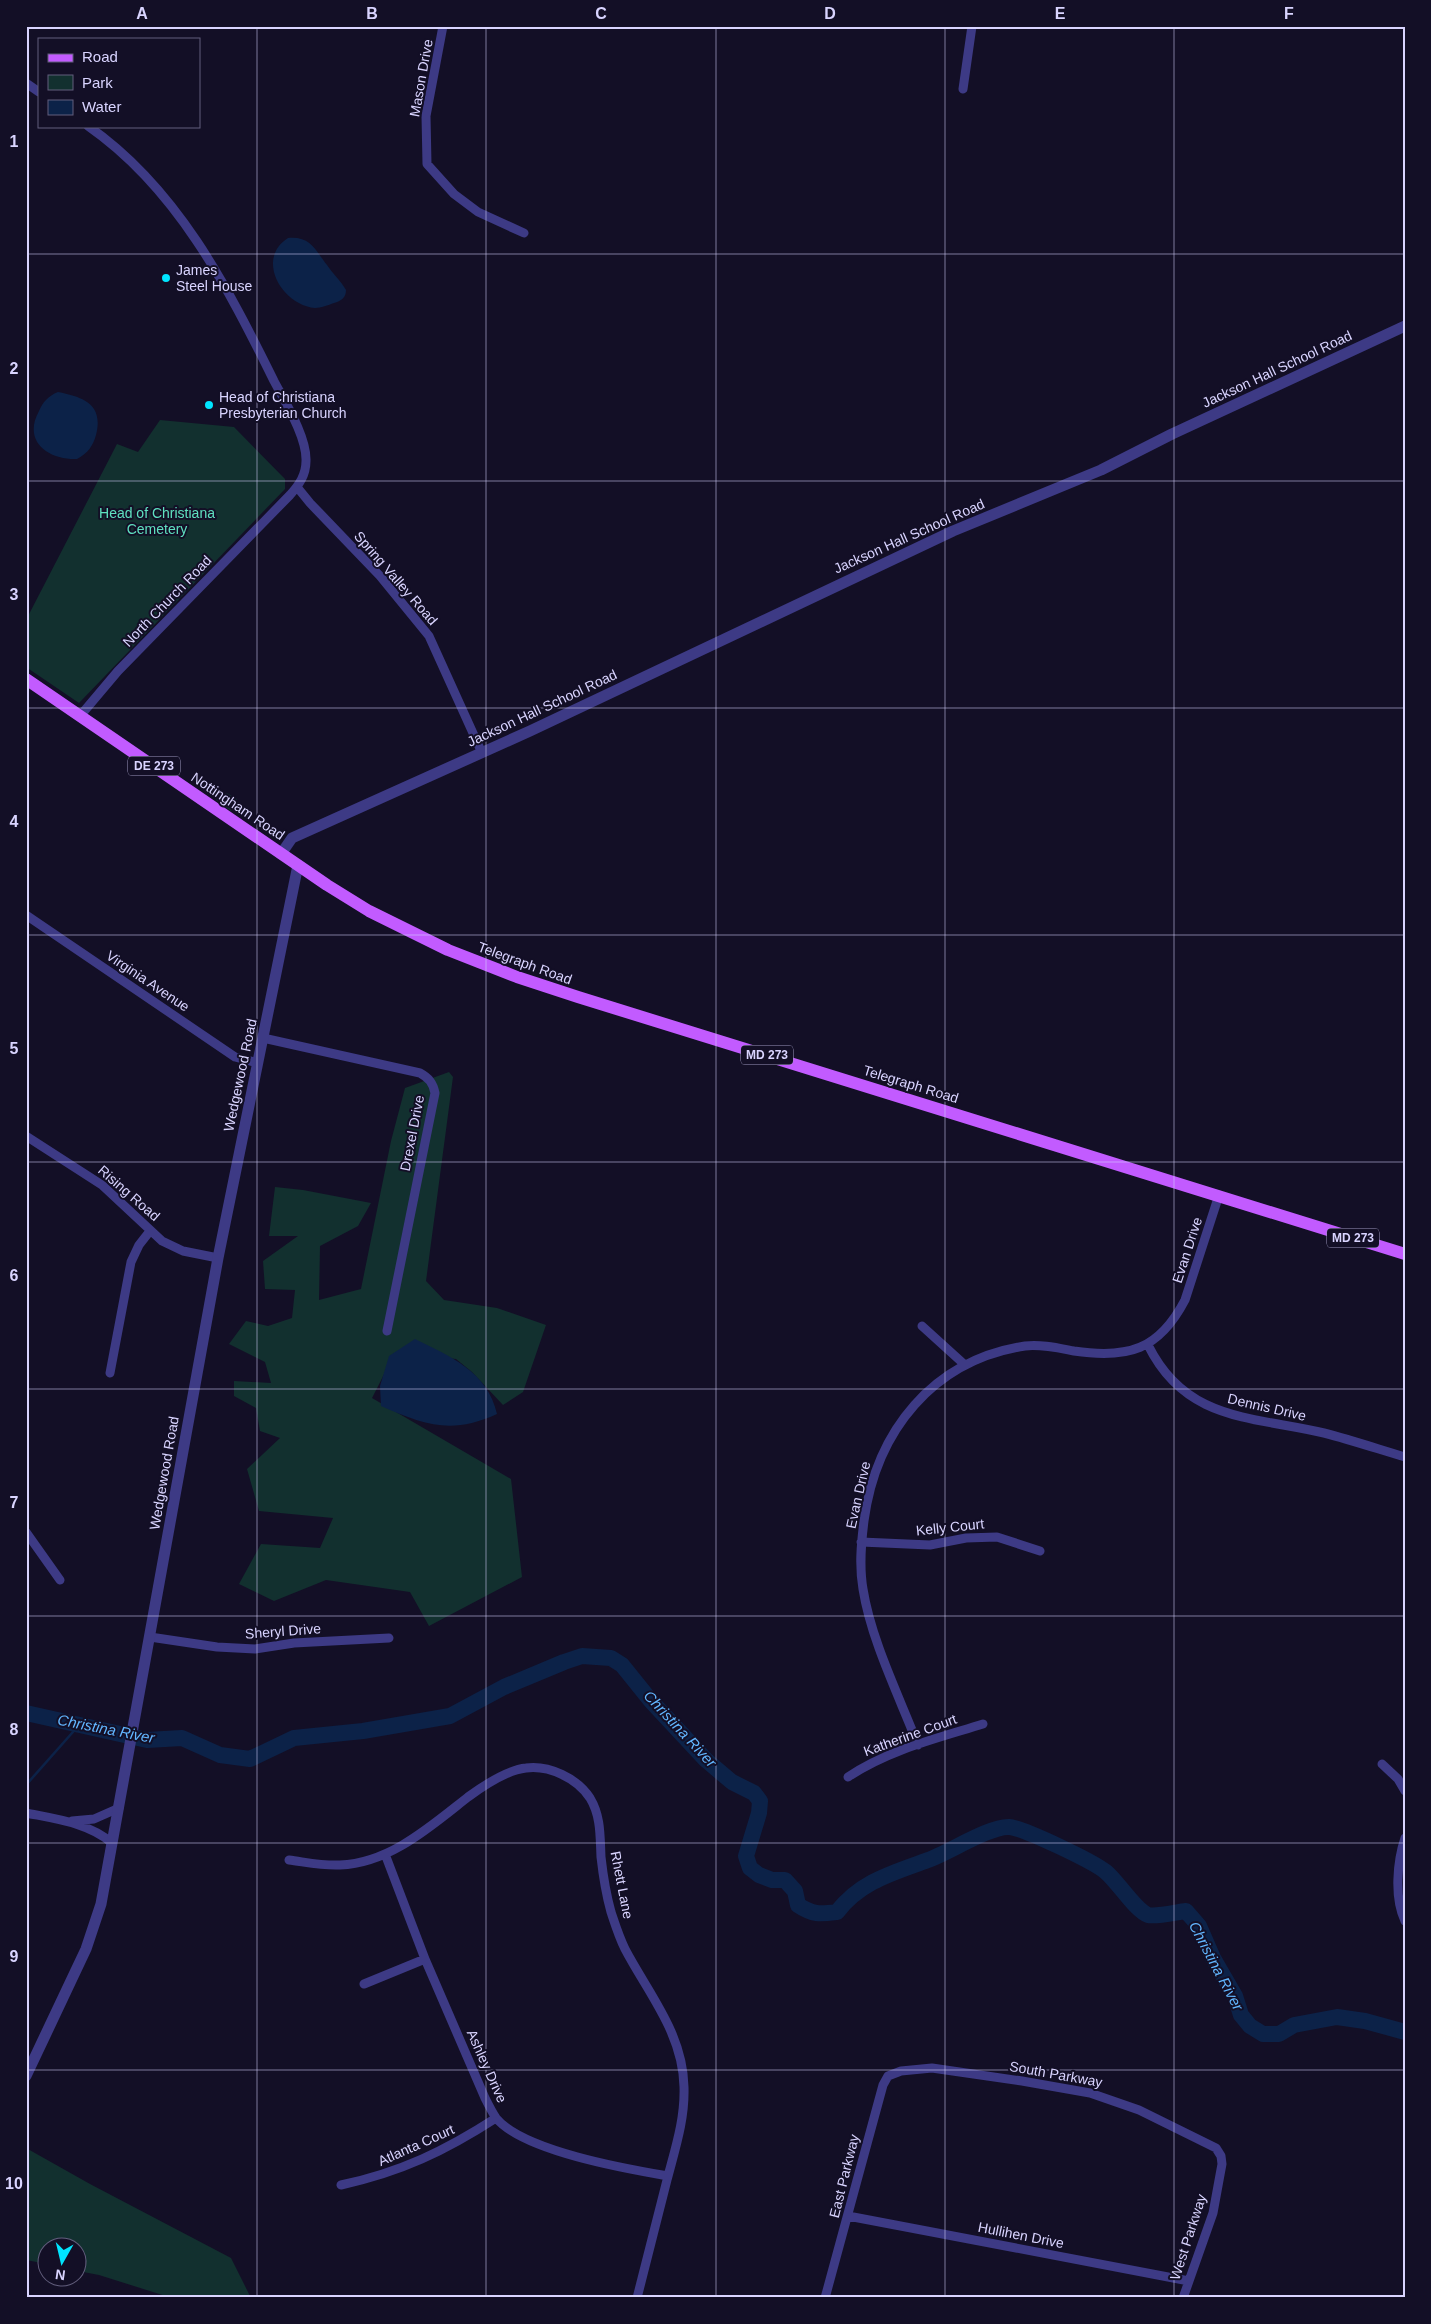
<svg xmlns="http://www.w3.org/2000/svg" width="1431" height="2324" viewBox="0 0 1431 2324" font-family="Helvetica,sans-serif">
	<rect width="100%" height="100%" fill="#130f26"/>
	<path fill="#12302f" d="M160,420L234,427L285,479V489L79,703L26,667V620L117,444L138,452Z
		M227,793L237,799L231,811L216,800L221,795Z
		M449,1072L453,1077L426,1281L444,1300L497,1308L546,1325L523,1392L503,1405L472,1372L456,1359L395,1353L372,1398L511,1479L522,1577L429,1626L410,1592L326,1580L274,1601L239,1584L261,1544L320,1548L333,1518L259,1511L247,1469L280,1438L260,1431L256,1408L234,1396V1381L271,1383L265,1362L229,1344L246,1321L268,1326L292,1318L295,1290L265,1289L263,1261L298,1236H269L275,1187L303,1190L371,1203L358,1226L320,1246L319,1300L361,1289L391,1141L405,1088Z
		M26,2148L90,2184L231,2258L251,2298H172L99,2275L78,2271V2246H48L47,2264L26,2260Z"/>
	<path fill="#0c2248" d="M288,238C311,236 315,250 327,265C333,274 341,281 346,290C346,298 341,301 334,303C328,305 321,308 315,308C282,305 255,259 288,238Z
		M58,392C83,397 104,404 96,435C93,446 88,453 77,459C49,460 22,442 39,411C43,402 48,396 58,392Z
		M415,1339C450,1356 488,1372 497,1414C451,1435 425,1425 381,1406L380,1386L389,1356Z"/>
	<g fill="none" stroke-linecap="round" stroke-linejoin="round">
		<path stroke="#0c2248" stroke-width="2.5" d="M26,1785L80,1724"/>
		<path stroke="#0c2248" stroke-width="16" d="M26,1713L147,1740L182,1738L220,1755L250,1759L294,1738L363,1731L450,1716L504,1687L564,1662L582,1656L611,1658L622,1665L651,1701L706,1760L732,1782L754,1793L760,1801L759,1813L746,1856L750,1868L759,1875L772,1880H785L795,1891L798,1905C813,1915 820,1914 837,1912C861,1881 893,1873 928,1860C948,1853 990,1826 1009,1827C1024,1828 1094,1862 1106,1872C1118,1882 1136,1911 1148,1915C1156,1917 1177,1912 1186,1911L1199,1926L1213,1958L1235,1996L1241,2015L1250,2026L1263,2034H1279L1294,2025L1337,2017L1365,2021L1405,2032"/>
		<path stroke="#3d3a85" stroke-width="9" d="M443,26L426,116L427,164L454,194L478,212L524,233
			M26,83L39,92
			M963,89L972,26
			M297,487L310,503L380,576L429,636L482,753
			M80,716L118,671L290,495C299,485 306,475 306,461C307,437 285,402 274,381C227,286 177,188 88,126
			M26,915L235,1057L258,1063
			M263,1038L420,1073C429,1078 433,1083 435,1093L387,1331
			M26,1136L102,1185L162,1241L183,1251L218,1258
			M922,1326L965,1365
			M1148,1345C1186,1422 1252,1416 1324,1433C1351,1440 1378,1449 1405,1457
			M110,1373L131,1262L139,1245L150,1231
			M26,1532L60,1580
			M861,1542L930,1545L966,1538L997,1537L1040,1551
			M150,1637L217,1647L255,1649L294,1643L389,1638
			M918,1745C899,1696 871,1640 863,1589C859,1566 861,1544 864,1521C876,1431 933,1360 1025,1346C1041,1344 1058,1348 1074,1351C1128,1359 1159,1350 1185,1300L1219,1195
			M1382,1764L1398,1779L1405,1791
			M848,1777C888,1750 938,1738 983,1724
			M26,1813C56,1819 89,1823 112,1843
			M72,1821L94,1819L119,1808
			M1405,1838C1397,1862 1394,1898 1405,1921
			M385,1854L425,1959L485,2098C488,2104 492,2112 496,2118C523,2151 627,2169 668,2176
			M289,1860C305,1862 323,1866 340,1865C390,1863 431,1826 468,1797C483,1786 506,1770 526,1768C549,1765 577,1778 590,1798C601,1816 600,1836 601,1857C603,1875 606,1894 611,1912C615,1924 619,1937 625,1949C648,1993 683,2033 684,2087C685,2120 675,2149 667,2180C657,2219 647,2258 637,2298
			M364,1984L425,1959
			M341,2185C401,2172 445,2151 496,2118
			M848,2216L1189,2281
			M825,2298L883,2085L888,2076L901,2071L932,2068L1022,2081L1090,2093L1139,2110L1216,2148L1221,2156L1222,2164L1213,2213L1183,2298"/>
		<path stroke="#3d3a85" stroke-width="11" d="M281,854L292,838L530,731L953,531L1101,470L1172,434L1405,326
			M26,2076L86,1949L101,1904L218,1258L298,865"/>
		<path stroke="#c25bff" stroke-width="12" d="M26,679L327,885L369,911L448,950L517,977L578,997L1405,1254"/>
	</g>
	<path fill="none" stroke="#d9d4ff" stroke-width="1" stroke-opacity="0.55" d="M257,26V2298M486,26V2298M716,26V2298M945,26V2298M1174,26V2298M26,254H1405M26,481H1405M26,708H1405M26,935H1405M26,1162H1405M26,1389H1405M26,1616H1405M26,1843H1405M26,2070H1405"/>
	<g fill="#00e5ff" stroke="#130f26" stroke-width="2">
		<circle cx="166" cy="278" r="5"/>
		<circle cx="209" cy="405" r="5"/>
	</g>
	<g text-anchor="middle" stroke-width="4" stroke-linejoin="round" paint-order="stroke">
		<g fill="#130f26" stroke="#9e99be" stroke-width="1">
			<rect x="128" y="756.5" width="52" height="19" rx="4"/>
			<rect x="741" y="1045.5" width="52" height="19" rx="4"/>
			<rect x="1327" y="1228.5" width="52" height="19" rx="4"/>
		</g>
		<g font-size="12" font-weight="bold" fill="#d9d4ff">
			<text x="154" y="770">DE 273</text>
			<text x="767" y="1059">MD 273</text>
			<text x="1353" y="1242">MD 273</text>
		</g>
		<g font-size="14" fill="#d9d4ff" stroke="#130f26">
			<text transform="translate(421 78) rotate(-80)" y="5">Mason Drive</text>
			<text transform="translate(1277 369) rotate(-25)" y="5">Jackson Hall School Road</text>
			<text transform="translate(909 536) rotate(-24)" y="5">Jackson Hall School Road</text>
			<text transform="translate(396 578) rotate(49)" y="5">Spring Valley Road</text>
			<text transform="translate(167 601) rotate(-46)" y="5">North Church Road</text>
			<text transform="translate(542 708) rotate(-25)" y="5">Jackson Hall School Road</text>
			<text transform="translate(238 806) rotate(34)" y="5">Nottingham Road</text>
			<text transform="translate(525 963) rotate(20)" y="5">Telegraph Road</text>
			<text transform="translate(148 981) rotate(34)" y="5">Virginia Avenue</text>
			<text transform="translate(240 1075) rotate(-78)" y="5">Wedgewood Road</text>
			<text transform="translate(911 1084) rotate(17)" y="5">Telegraph Road</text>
			<text transform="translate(412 1133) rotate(-79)" y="5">Drexel Drive</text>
			<text transform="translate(129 1193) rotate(41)" y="5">Rising Road</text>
			<text transform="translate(1187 1250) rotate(-72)" y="5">Evan Drive</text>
			<text transform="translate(1267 1407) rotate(13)" y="5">Dennis Drive</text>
			<text transform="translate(164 1473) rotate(-80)" y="5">Wedgewood Road</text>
			<text transform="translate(858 1495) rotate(-77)" y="5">Evan Drive</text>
			<text transform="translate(950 1527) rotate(-6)" y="5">Kelly Court</text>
			<text transform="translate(283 1631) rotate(-4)" y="5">Sheryl Drive</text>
			<text transform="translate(910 1735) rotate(-20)" y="5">Katherine Court</text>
			<text transform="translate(622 1885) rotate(79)" y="5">Rhett Lane</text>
			<text transform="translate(487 2066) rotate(66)" y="5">Ashley Drive</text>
			<text transform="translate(1056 2074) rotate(10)" y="5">South Parkway</text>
			<text transform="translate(416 2145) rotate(-24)" y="5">Atlanta Court</text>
			<text transform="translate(844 2176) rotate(-76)" y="5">East Parkway</text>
			<text transform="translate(1021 2235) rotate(11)" y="5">Hullihen Drive</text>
			<text transform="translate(1188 2237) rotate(-72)" y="5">West Parkway</text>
		</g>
		<g font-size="14" fill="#d9d4ff" stroke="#130f26" text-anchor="start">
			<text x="176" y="275">James<tspan x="176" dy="16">Steel House</tspan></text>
			<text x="219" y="402">Head of Christiana<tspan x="219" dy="16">Presbyterian Church</tspan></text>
		</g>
		<g font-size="14" fill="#5fe0c0" stroke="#130f26">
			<text x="157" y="518">Head of Christiana<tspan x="157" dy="16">Cemetery</tspan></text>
		</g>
		<g font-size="15" font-style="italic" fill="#62b6ff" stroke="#130f26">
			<text transform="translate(106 1729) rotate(11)" y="5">Christina River</text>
			<text transform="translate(680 1729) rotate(47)" y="5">Christina River</text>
			<text transform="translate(1216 1966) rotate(62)" y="5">Christina River</text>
		</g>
	</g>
	<rect width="1431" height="2324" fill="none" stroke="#130f26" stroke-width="55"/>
	<rect x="38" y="38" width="162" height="90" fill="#130f26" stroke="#625e7d"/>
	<rect x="48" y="54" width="25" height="8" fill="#c25bff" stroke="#625e7d"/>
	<text x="82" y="62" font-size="15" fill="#d9d4ff">Road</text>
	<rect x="48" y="75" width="25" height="15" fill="#12302f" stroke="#625e7d"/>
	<text x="82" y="88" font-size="15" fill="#d9d4ff">Park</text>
	<rect x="48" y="100" width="25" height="15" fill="#0c2248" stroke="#625e7d"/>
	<text x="82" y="112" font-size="15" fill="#d9d4ff">Water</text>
	<g transform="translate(62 2262) rotate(188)"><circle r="24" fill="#130f26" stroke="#625e7d"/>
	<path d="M0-4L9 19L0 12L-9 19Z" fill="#00e5ff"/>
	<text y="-8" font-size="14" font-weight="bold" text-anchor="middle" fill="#d9d4ff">N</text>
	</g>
	<rect x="28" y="28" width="1376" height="2268" fill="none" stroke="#d9d4ff" stroke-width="2"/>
	<g font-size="16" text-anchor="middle" font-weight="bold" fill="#d9d4ff">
		<text x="142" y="19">A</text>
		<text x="372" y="19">B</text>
		<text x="601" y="19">C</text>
		<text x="830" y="19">D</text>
		<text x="1060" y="19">E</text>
		<text x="1289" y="19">F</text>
		<text x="14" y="147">1</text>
		<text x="14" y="374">2</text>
		<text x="14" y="600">3</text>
		<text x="14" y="827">4</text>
		<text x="14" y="1054">5</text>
		<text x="14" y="1281">6</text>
		<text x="14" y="1508">7</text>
		<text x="14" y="1735">8</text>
		<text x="14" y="1962">9</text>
		<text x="14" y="2189">10</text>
	</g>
</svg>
